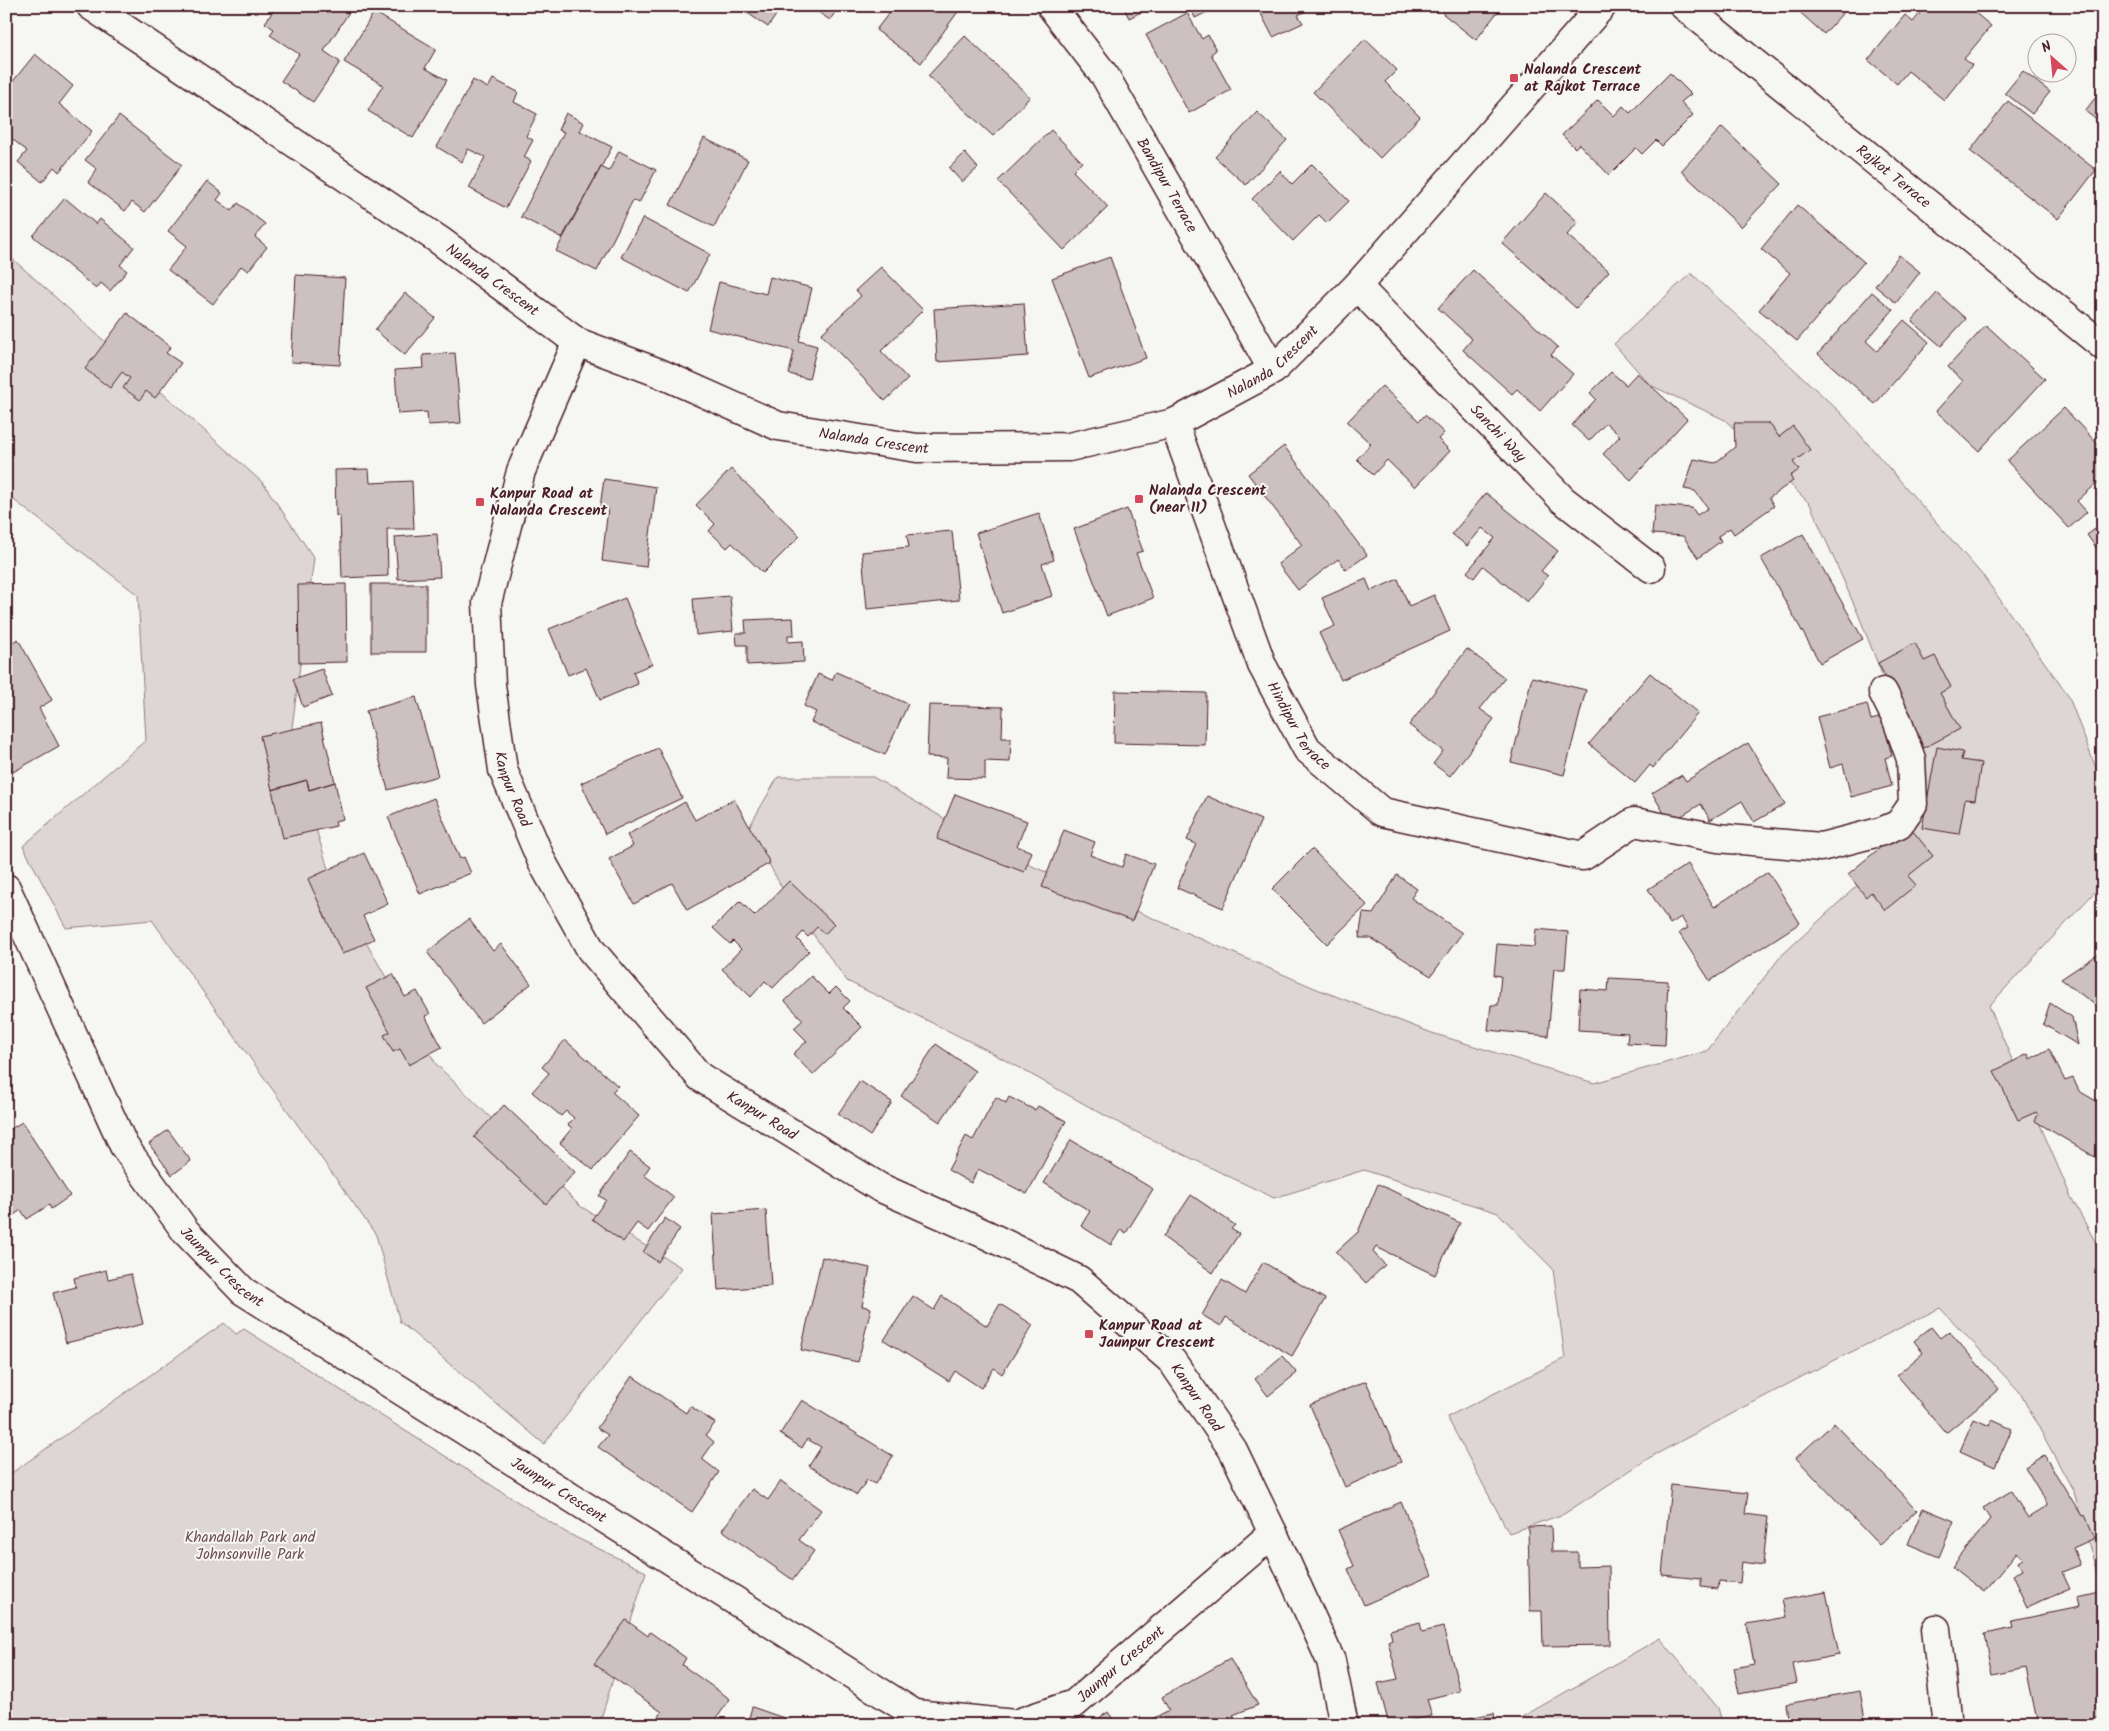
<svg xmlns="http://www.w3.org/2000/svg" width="2109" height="1731" viewBox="0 0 2109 1731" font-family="Kalam,sans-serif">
	<rect width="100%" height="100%" fill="#f6f6f2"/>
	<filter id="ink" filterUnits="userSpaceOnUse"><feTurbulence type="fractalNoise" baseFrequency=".02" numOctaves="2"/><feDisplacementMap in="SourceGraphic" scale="10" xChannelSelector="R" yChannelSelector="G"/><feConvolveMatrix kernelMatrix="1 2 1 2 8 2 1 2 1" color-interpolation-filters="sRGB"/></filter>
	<g filter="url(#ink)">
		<path fill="#ddd6d5" stroke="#947a80" d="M6,253L263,483L314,558L290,743L333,885L436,1064L580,1206L682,1268L544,1444L400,1322L376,1235L152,920L66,928L23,846L146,740L138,595L6,494Z
			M1691,273L1841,413L1984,577L2069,697L2103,787V883L1989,1006L2071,1197L2103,1256V1594L2074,1492L2019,1391L1940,1308L1805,1375L1649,1458L1564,1514L1509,1533L1447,1417L1565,1358L1553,1269L1498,1213L1364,1170L1274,1198L1126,1127L983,1048L847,981L789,901L749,827L778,777H873L1011,857L1317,989L1432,1033L1594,1083L1707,1051L1781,956L1903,843L1899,718L1859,616L1810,504L1725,420L1650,385L1614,344Z
			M224,1323L236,1334L244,1329L567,1533L646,1572L599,1725H6V1477Z
			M1660,1638L1718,1708L1723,1725H1523L1522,1717Z"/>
		<path fill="#ccc1c0" stroke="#4a1f2b" d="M266,6H353L324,51L340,62L313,102L281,81L299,54L270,35L274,29L265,23L273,11Z
			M750,6H782L768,27L746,12Z
			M809,6H839L830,20Z
			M888,6H962L921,63L876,30L892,9Z
			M1123,6H1153L1129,18Z
			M1190,6H1214L1215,8L1195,18Z
			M1257,6H1316L1298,15L1303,23L1273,37Z
			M1448,6H1502L1476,40L1442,13Z
			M1793,6H1849L1824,34Z
			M1926,6H1967L1991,26L1964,59L1972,65L1944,100L1908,71L1897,84L1868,60L1905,15L1913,22Z
			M374,12L436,49L425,68L447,80L413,138L368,111L383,85L344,62Z
			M1187,13L1202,39L1208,35L1216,50L1211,54L1231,90L1189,113L1146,35Z
			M965,36L1030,97L993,136L928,76Z
			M1365,39L1397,70L1385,82L1420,117L1380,158L1313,92Z
			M35,54L73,86L59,104L92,131L59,172L54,167L42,182L18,162L27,151L6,134V90Z
			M2023,71L2050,92L2032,114L2005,93Z
			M1670,73L1691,94L1681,102L1693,115L1662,146L1656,140L1642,154L1636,148L1609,175L1579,144L1575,148L1562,135L1598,100L1614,116L1623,106L1630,113Z
			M493,79L518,92L514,102L537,114L526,136L533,140L524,157L531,161L506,208L469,188L485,157L468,149L462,162L437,147L473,80L488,88Z
			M2103,88V125L2085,111Z
			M2008,101L2096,170L2058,219L1970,151Z
			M1257,112L1287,140L1246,185L1215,157Z
			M566,113L584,123L580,131L612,147L562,238L521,217L564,132L558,130Z
			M119,116L182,165L145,212L132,202L125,211L88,182L97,169L85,160Z
			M1722,127L1782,184L1741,227L1681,171Z
			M1051,130L1082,162L1073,171L1108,207L1064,250L998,181Z
			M704,138L748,160L714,227L670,205Z
			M619,151L656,170L639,203L633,200L597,271L556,251L601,167L609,171Z
			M965,153L978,168L962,182L949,168Z
			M1312,164L1349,201L1327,223L1319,215L1293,241L1252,199L1280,171L1292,184Z
			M207,181L222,193L217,200L232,211L238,203L265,224L255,237L267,247L248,271L241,266L213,304L168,270L187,246L168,231Z
			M1546,193L1578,222L1567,235L1609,271L1576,308L1502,243Z
			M65,198L96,224L100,219L134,247L120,265L127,271L110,291L101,283L96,289L33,236Z
			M1797,205L1864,262L1797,341L1759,310L1790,273L1761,249Z
			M643,218L710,254L689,293L621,257Z
			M1899,255L1920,272L1896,303L1875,286Z
			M1110,257L1146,358L1089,378L1052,278Z
			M881,267L923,310L881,351L908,379L885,401L821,334L861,296L856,290Z
			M1473,270L1558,347L1551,355L1573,374L1540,411L1517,389L1512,394L1463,350L1472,339L1438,308Z
			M296,275L345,278L340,365L291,362Z
			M770,277L812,288L799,341L817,346L809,379L789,374L794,351L708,329L719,282L766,294Z
			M1872,292L1893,310L1866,341L1877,351L1904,320L1929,342L1875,404L1818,354Z
			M405,293L435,318L405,355L375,330Z
			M1937,293L1966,319L1941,346L1912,321Z
			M1024,303L1028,356L937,362L934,309Z
			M127,313L171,347L166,353L181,363L155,398L146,391L140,400L123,388L130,378L122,372L110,388L85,369Z
			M1986,325L2045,379L1979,451L1936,411L1963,381L1948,367Z
			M455,353L461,423L428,425L427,412L398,414L395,370L424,368L423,355Z
			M1611,372L1626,385L1637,373L1687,419L1631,480L1603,454L1620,436L1606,423L1589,441L1572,425L1596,399L1590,393Z
			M1382,386L1419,421L1425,415L1444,433L1438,439L1450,451L1415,487L1387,460L1373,475L1357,459L1371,444L1347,422Z
			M2064,408L2103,450V478L2077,501L2087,512L2069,528L2007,461Z
			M1734,423H1769L1779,437L1793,426L1810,450L1793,462L1799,470L1790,476L1793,481L1769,498L1774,506L1734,534L1730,528L1718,536L1721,541L1698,558L1683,536L1652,534L1655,505L1692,508L1697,515L1708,508L1695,491L1684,489L1694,459L1715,463L1735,447Z
			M1284,446L1367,555L1346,570L1338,559L1298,590L1278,564L1302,545L1248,474Z
			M369,469L370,483L412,481L414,529H387L388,576L342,578L340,515L336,516L335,470Z
			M731,469L800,536L763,573L732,543L727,548L709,531L715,524L696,505Z
			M604,479L656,487L646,567L602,561L608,508L600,507Z
			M1486,493L1558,551L1541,571L1548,576L1527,602L1483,566L1474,578L1467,572L1495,538L1482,528L1467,546L1452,534Z
			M1127,509L1143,551L1136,553L1153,598L1107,616L1074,529Z
			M1039,513L1054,560L1042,564L1052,596L1002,613L976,533Z
			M2103,523V557L2087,535Z
			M952,531L959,600L867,609L862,552L909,547L907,535Z
			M437,534L440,577L398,579L395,537Z
			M1803,534L1863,639L1820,663L1761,558Z
			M1366,579L1371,591L1398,579L1409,606L1434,595L1450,631L1341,680L1319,633L1335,626L1322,598Z
			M346,584L347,662L299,663L298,585Z
			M371,584H426V652H371Z
			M730,596L733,631L696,635L693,599Z
			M625,598L652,664L633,672L638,684L600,700L586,668L568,675L549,629Z
			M793,618L794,635H788V642L803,641L804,662L747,665V645H737L736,633H746L745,620Z
			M18,639L52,700L39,708L59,746L13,772L6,760V646Z
			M1915,643L1924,661L1935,656L1951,687L1940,693L1960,729L1924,748L1878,663Z
			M1467,649L1505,678L1480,709L1494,719L1450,776L1433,764L1443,751L1409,725Z
			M322,669L332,696L303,707L293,679Z
			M836,672L908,704L885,755L811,722L816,712L804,706L818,674L832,680Z
			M1650,673L1698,713L1653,768L1650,765L1635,783L1589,744Z
			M1532,677L1586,690L1564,775L1511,762Z
			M1115,691L1206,693L1205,745L1114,743Z
			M416,697L438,776L388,790L366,711Z
			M1867,704L1871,720L1882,717L1892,756L1885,758L1892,786L1851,797L1843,764L1830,768L1817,717Z
			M929,705L1003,707L1002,738H1011L1010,762L985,761V779L946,778L947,758L927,757Z
			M321,723L335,782L309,790L307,780L272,790L260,736Z
			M1748,743L1785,804L1754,822L1742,801L1710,820L1701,804L1670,823L1652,793L1682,775L1686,781Z
			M1937,747L1963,752L1961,760L1981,763L1975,800L1965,799L1959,834L1922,828Z
			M658,748L682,798L605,834L581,783Z
			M307,780L309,790L335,782L343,819L335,821L336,826L283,838L272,790Z
			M955,794L1027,821L1017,846L1032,852L1024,872L937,839Z
			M1207,796L1261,820L1223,908L1177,888L1196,844L1187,840Z
			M434,798L460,859L464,857L471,873L420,894L388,817Z
			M734,799L770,863L687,910L672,883L634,904L609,859L633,846L627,835L685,802L695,820Z
			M1908,825L1933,856L1908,876L1916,885L1885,910L1871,892L1866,897L1848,874Z
			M1064,830L1095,842L1090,855L1122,867L1126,854L1154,864L1132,921L1042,887Z
			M1312,849L1367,905L1327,944L1272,889Z
			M364,853L388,904L363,916L374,939L342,954L308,879Z
			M1688,864L1714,907L1768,872L1800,923L1710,981L1679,933L1688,928L1681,917L1670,924L1648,889Z
			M1397,875L1417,889L1411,898L1462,933L1431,976L1370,938H1359L1363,913L1373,914Z
			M789,881L834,924L825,934L817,927L808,937L803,932L797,939L809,951L773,988L765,981L751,997L722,969L741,949L733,941L730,944L713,928L740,901L755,916Z
			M469,919L493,951L501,944L531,984L481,1023L427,952Z
			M1536,929L1568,932L1565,969H1554L1548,1036L1488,1030L1491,1005H1498L1501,976L1494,975L1497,944L1534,947Z
			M2103,951V1011L2061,979Z
			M393,974L405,997L417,991L430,1014L425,1016L442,1047L409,1065L400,1049L393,1052L384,1035L390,1032L366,988Z
			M811,976L829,994L836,987L850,1001L843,1008L862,1027L813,1075L793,1054L807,1041L794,1028L803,1020L785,1001Z
			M1609,978L1668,981L1665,1045L1627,1043L1628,1033L1578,1030L1580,989L1608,991Z
			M2050,1003L2072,1017L2078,1045L2043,1024Z
			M565,1040L618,1086L612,1092L639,1116L593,1170L560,1143L572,1128L568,1125L574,1118L566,1111L561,1116L532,1092L549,1073L542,1067Z
			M936,1044L975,1071L940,1122L901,1096Z
			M2049,1049L2065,1081L2073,1078L2079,1091L2103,1105V1145L2095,1157L2035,1121L2038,1115L2036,1112L2018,1120L1994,1071L2028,1054L2030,1059Z
			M860,1081L892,1102L870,1136L838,1114Z
			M996,1097L1006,1103L1009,1097L1035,1110L1038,1106L1066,1121L1027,1194L978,1169L971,1183L948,1170L966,1136L973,1140Z
			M504,1105L575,1172L546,1204L474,1137Z
			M22,1122L70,1196L51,1209L49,1205L27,1219L21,1210L11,1217L8,1213L6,1215V1132Z
			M168,1130L191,1161L172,1175L149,1144Z
			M1071,1140L1153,1189L1126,1233L1121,1229L1111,1245L1081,1226L1090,1211L1044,1183Z
			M630,1152L650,1166L644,1175L674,1197L648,1231L637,1223L623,1242L592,1219L606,1200L599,1196Z
			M1378,1184L1460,1223L1435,1275L1376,1247L1373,1252L1385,1265L1366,1283L1336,1252L1358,1232Z
			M1191,1195L1235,1225L1231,1229L1239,1234L1213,1273L1163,1237Z
			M766,1210L771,1286L718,1290L713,1214Z
			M665,1218L680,1229L658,1262L643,1252Z
			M822,1257L870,1268L862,1306L871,1308L858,1362L801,1350Z
			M1263,1262L1325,1299L1292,1356L1226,1317L1221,1326L1202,1315L1222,1280L1245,1294Z
			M106,1270L108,1279L131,1274L143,1324L66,1343L53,1293L76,1287L74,1278Z
			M913,1296L934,1310L942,1296L987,1326L1000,1304L1033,1325L1002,1374L994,1368L981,1388L955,1371L949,1381L884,1340Z
			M1931,1327L1940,1338L1949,1331L1999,1389L1946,1433L1897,1375L1923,1353L1914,1341Z
			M1282,1356L1297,1373L1268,1396L1255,1379Z
			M632,1376L686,1413L690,1406L715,1423L706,1435L714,1442L702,1459L719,1472L692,1512L598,1447L608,1435L597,1428Z
			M1366,1381L1401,1462L1345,1487L1310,1405Z
			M802,1400L893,1456L875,1484L867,1480L857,1495L809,1466L821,1447L807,1439L802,1448L780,1434Z
			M1974,1419L1990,1426L1992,1420L2012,1429L1995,1467L1960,1451Z
			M1834,1423L1917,1510L1879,1545L1796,1458Z
			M2044,1455L2082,1516L2085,1515L2095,1538L2073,1548L2080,1565L2062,1572L2070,1589L2027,1607L2012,1575L2022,1570L2018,1562L2023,1559L2017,1552L1984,1592L1952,1567L1990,1519L1983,1508L2011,1491L2028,1518L2048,1505L2025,1467Z
			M781,1481L821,1510L799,1540L814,1551L793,1580L722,1530L752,1489L768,1500Z
			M1671,1485L1748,1493L1745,1514L1768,1517L1763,1565L1742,1562L1740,1583L1719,1581L1718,1589L1701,1587V1579L1662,1575Z
			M1401,1502L1432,1575L1364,1605L1348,1569L1354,1566L1338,1530Z
			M1923,1508L1954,1521L1939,1557L1908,1544Z
			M1551,1526L1552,1552H1578V1567L1609,1566L1610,1645L1543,1646L1542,1611H1530L1528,1527Z
			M1826,1592L1839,1655L1793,1664L1797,1683L1739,1694L1734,1668L1754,1664L1747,1624L1786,1617L1782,1600Z
			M2103,1592V1716L2062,1725H2038L2026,1668L1992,1675L1984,1634L2014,1628L2012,1621L2079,1607L2077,1598Z
			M626,1620L648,1636L650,1632L686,1658L682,1665L730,1699L712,1725H668L658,1718L662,1712L594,1664Z
			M1420,1622L1422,1632L1443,1627L1460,1691L1427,1699L1432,1716L1389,1725L1378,1683L1398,1679L1388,1641L1392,1639L1390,1630Z
			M1230,1659L1258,1705L1233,1715L1237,1725H1141L1169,1710L1162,1697Z
			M1860,1691L1866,1725H1789L1786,1704Z
			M752,1707L804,1725H747Z
			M1108,1712L1117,1725H1089Z
			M1494,1713L1496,1725H1433Z"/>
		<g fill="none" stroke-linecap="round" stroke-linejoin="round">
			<defs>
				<g id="street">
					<path id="s1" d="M91,6L439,240L577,342L657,372L778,426L917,448L1069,447L1174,423L1273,370L1357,286L1602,6"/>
					<path id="s2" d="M1051,6L1105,76L1273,370"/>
					<path id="s3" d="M1684,6L2103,346"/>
					<path id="s4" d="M1357,286L1563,500L1651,568"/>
					<path id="s5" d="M577,342L521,471L487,603L491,685L503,770L542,862L591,950L700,1077L879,1187L987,1235L1079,1280L1172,1361L1233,1450L1273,1533L1331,1661L1344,1725"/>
					<path id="s6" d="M1174,423L1262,665L1307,749L1382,812L1583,856L1634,822L1718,838L1821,847L1883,831L1899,824L1913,804L1911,759L1897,720L1883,692"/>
					<path id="s7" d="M6,888L124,1146L186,1232L243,1291L915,1714L1015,1724L1074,1704L1273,1533"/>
					<path d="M1936,1629L1947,1725"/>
				</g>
			</defs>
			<use href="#street" stroke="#4a1f2b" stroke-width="31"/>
			<use href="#street" stroke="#f6f6f2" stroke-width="28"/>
		</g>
	</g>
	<g fill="#d1495b" stroke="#f6f6f2" stroke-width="2">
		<rect x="1509" y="73" width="10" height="10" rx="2.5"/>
		<rect x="1134" y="494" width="10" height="10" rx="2.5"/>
		<rect x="475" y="497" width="10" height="10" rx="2.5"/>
		<rect x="1084" y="1329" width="10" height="10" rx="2.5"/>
	</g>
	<g text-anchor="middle" stroke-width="4" stroke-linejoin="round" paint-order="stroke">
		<g font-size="15" font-weight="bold" fill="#4a1f2b" stroke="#f6f6f2" text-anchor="start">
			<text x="1524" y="74">Nalanda Crescent<tspan x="1524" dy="17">at Rajkot Terrace</tspan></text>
			<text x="1149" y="495">Nalanda Crescent<tspan x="1149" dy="17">(near 11)</tspan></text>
			<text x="490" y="498">Kanpur Road at<tspan x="490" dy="17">Nalanda Crescent</tspan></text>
			<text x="1099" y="1330">Kanpur Road at<tspan x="1099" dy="17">Jaunpur Crescent</tspan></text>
		</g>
		<g font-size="15" fill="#4a1f2b" stroke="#f6f6f2">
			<text dy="5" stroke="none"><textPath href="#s3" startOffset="270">Rajkot Terrace</textPath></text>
			<text dy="5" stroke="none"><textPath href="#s2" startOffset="214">Bandipur Terrace</textPath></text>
			<text dy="5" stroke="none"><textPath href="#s1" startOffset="486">Nalanda Crescent</textPath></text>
			<text dy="5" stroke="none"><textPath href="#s1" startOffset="1326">Nalanda Crescent</textPath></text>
			<text dy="5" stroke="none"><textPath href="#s4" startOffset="204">Sanchi Way</textPath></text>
			<text dy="5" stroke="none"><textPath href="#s1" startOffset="906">Nalanda Crescent</textPath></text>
			<text dy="5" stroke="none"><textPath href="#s6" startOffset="329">Hindipur Terrace</textPath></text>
			<text dy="5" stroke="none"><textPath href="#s5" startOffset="466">Kanpur Road</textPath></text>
			<text dy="5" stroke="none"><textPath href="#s5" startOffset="886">Kanpur Road</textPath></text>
			<text dy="5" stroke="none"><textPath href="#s7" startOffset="440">Jaunpur Crescent</textPath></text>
			<text dy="5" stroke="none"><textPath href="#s5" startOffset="1411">Kanpur Road</textPath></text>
			<text dy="5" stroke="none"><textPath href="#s7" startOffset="845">Jaunpur Crescent</textPath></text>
			<text dy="5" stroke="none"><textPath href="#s7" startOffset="1490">Jaunpur Crescent</textPath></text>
		</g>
		<g font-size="15" fill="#6f4d56" stroke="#f6f6f2">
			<text x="250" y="1542">Khandallah Park and<tspan x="250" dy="17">Johnsonville Park</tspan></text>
		</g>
	</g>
	<rect width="2109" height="1731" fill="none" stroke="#f6f6f2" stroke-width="25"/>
	<rect x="12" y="12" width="2084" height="1706" fill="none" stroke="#4a1f2b" stroke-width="2" filter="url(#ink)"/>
	<g transform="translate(2052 58) rotate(333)"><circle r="24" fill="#f6f6f2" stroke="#b1a0a2"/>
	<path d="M0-4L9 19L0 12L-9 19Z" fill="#d1495b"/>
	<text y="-8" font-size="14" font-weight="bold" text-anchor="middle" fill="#4a1f2b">N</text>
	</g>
</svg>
